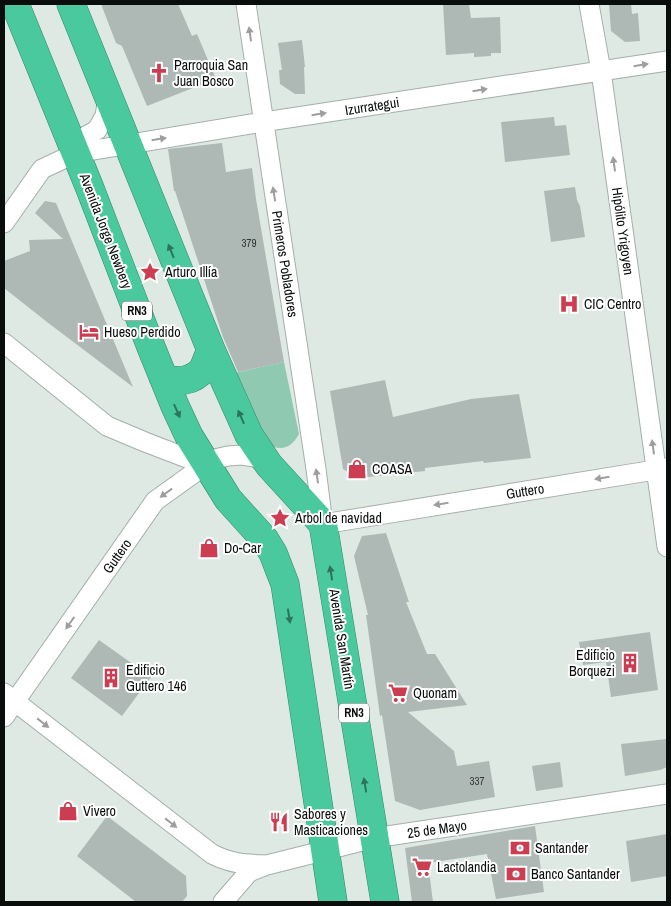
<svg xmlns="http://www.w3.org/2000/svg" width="671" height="906" viewBox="0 0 671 906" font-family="'Archivo Narrow',sans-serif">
	<rect width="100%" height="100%" fill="#dee9e4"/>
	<path fill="#90c9b1" d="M284,362L299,434C291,448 283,451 268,445L234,373Z"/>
	<path fill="#aeb8b4" d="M101,4H178L192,36L197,34L216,79L147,106L122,46L116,43Z
		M443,4H469L471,18L500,17L501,53H491V56L474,57V53L446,55Z
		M609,4H631L632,14L638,13L640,41L625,42L611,31Z
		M302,40L305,67H304L305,94H295L280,84L279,70H282L278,43Z
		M554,117L555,126L566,125L570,155L505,162L501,122Z
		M222,143L226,172L252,168L256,199L284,362L238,372L223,337L175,191H174L168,149Z
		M575,187L577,200L580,206L585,237L551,242L544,191Z
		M45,201L56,203L133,387L47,322L4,288V261L30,251L29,240L63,239L35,213Z
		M385,380L393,417L471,399L519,394L531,458L484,463L483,461L425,468V471L358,478L343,469L330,391Z
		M386,533L409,602H406L427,654H435L467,705L408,712L454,751L457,766L489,761L495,797L420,810L395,801L382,715L380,716L372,658L366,615H368L354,556L362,536Z
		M650,632L658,690L611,697L606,662L583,665L579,642Z
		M99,640L151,677L122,716L71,678Z
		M667,739V767L660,770L625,776L621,744Z
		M560,762L563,787L536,791L532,766Z
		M107,816L186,876L187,896L182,902H136L77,856Z
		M535,826L544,892L496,899L487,854L428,863L433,902H412L405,848Z
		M667,834V876L631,882L626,841Z"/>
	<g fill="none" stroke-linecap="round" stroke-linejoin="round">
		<defs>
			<path id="minor" d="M246,4L316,469L323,524L667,468
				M589,4L601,71L667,547
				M76,153L86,136L97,130L105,116L107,104L106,96
				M4,223L42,169L76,153L263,122L667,61
				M4,343L107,426L145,442L205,465
				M4,693L212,854C232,864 244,864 266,865
				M4,717L155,501L205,465L215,459L228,456L242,455L255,457L268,465
				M223,902L249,872L267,865L374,838L667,794"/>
			<path id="highway" d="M15,4L89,186L151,347L175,406L189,436L228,499L265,540L273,553L285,584L333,902
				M71,4L211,350L249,435L269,465L323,524L385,902
				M163,377C176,384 194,381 203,369C206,363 208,356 211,350"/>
		</defs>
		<use href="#minor" stroke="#a4afaa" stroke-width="21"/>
		<use href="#highway" stroke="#33876b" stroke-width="29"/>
		<use href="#minor" stroke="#fff" stroke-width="19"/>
		<use href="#highway" stroke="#4ac99e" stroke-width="28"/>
	</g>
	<defs><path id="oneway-solid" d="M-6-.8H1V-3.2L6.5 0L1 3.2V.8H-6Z" transform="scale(1.25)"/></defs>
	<g fill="#9d9e9d">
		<use href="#oneway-solid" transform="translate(250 34) rotate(-98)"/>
		<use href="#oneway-solid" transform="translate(641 65) rotate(-9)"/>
		<use href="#oneway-solid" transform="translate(480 90) rotate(-9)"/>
		<use href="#oneway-solid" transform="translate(319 114) rotate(-9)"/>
		<use href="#oneway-solid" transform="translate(159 139) rotate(-9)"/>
		<use href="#oneway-solid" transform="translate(614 164) rotate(-98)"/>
		<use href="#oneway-solid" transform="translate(274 194) rotate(-99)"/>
		<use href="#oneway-solid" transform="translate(653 447) rotate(-98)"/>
		<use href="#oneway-solid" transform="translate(317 476) rotate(-98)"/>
		<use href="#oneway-solid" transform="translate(602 478) rotate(171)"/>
		<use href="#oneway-solid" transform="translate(166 493) rotate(144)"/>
		<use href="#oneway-solid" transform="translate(441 504) rotate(171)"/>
		<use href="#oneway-solid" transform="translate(70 623) rotate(125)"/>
		<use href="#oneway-solid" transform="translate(43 723) rotate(38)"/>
		<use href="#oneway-solid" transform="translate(171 823) rotate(38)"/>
	</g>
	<g fill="#2d745c">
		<use href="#oneway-solid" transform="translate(171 251) rotate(-112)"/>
		<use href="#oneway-solid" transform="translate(177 411) rotate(66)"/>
		<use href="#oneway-solid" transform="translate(241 417) rotate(-114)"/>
		<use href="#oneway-solid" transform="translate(331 573) rotate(-99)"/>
		<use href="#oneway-solid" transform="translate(289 616) rotate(81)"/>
		<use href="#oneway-solid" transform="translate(365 785) rotate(-99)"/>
	</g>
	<defs>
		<symbol id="church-bare" viewBox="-9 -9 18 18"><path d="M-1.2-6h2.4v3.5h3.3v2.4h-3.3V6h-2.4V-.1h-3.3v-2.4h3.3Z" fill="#cd3d51" stroke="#fff" stroke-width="2.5" paint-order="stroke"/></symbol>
		<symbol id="sight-bare" viewBox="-9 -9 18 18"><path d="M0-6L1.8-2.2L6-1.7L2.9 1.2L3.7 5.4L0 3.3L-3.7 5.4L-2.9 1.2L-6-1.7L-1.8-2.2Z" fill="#cd3d51" stroke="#fff" stroke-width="2.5" paint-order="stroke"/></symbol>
		<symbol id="hospital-bare" viewBox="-9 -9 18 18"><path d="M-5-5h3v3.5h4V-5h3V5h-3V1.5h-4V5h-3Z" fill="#cd3d51" stroke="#fff" stroke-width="2.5" paint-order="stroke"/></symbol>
		<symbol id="hotel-bare" viewBox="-9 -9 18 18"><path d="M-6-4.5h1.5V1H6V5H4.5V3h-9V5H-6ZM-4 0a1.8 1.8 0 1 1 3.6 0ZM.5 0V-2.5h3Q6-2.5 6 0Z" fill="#cd3d51" stroke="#fff" stroke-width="2.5" paint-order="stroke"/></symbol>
		<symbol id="shop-bare" viewBox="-9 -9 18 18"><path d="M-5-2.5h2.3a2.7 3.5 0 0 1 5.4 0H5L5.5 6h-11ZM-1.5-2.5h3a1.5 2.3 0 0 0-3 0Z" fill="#cd3d51" stroke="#fff" stroke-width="2.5" paint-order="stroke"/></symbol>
		<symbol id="building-bare" viewBox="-9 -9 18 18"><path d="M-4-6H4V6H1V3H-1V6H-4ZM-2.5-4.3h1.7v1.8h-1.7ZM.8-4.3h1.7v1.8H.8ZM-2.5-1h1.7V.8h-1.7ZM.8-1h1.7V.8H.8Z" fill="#cd3d51" stroke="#fff" stroke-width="2.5" paint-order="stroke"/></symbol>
		<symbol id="supermarket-bare" viewBox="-9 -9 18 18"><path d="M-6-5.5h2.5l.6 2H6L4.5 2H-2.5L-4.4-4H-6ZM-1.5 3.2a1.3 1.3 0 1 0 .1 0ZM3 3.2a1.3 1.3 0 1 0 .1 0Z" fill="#cd3d51" stroke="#fff" stroke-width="2.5" paint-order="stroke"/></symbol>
		<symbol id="restaurant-bare" viewBox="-9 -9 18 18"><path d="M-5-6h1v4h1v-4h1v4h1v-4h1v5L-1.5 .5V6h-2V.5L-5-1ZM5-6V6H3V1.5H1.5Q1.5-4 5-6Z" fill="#cd3d51" stroke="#fff" stroke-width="2.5" paint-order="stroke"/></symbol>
		<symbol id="bank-bare" viewBox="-9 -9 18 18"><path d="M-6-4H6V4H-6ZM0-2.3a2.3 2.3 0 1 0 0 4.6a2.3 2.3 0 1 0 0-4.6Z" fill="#cd3d51" stroke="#fff" stroke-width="2.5" paint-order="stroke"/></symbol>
	</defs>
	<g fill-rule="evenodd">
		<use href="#church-bare" x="145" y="59" width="28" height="28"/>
		<use href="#sight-bare" x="136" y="258" width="28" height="28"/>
		<use href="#hospital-bare" x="555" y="290" width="28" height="28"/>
		<use href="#hotel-bare" x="75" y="318" width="28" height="28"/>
		<use href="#shop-bare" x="343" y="455" width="28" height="28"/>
		<use href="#sight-bare" x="266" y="504" width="28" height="28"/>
		<use href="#shop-bare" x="195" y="534" width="28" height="28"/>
		<use href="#building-bare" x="616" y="649" width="28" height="28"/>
		<use href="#building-bare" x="97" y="664" width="28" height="28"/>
		<use href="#supermarket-bare" x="384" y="679" width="28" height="28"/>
		<use href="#shop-bare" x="54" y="797" width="28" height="28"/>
		<use href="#restaurant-bare" x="265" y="808" width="28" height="28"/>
		<use href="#bank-bare" x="506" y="834" width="28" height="28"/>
		<use href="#supermarket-bare" x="408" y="853" width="28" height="28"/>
		<use href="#bank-bare" x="502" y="860" width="28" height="28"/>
	</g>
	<g text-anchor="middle" stroke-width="4" stroke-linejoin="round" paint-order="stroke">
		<g font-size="11" fill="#323835">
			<text x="249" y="247">379</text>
			<text x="477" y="785">337</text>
		</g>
		<g fill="#fff" stroke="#535654" stroke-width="1">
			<rect x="122" y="301.5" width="30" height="19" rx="4"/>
			<rect x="339" y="703.5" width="30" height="19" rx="4"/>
		</g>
		<g font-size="12" font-weight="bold" fill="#090d0b">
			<text x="137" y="315">RN3</text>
			<text x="354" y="717">RN3</text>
		</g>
		<g font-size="14" fill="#090d0b" stroke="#fff" text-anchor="start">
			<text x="174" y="70">Parroquia San<tspan x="174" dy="16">Juan Bosco</tspan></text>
			<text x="165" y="277">Arturo Illía</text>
			<text x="584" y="309">CIC Centro</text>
			<text x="104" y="337">Hueso Perdido</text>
			<text x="372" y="474">COASA</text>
			<text x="295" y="523">Arbol de navidad</text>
			<text x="224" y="553">Do-Car</text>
			<text x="615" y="660" text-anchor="end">Edificio<tspan x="615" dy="16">Borquezi</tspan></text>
			<text x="126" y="675">Edificio<tspan x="126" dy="16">Guttero 146</tspan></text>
			<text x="413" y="698">Quonam</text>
			<text x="83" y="816">Vivero</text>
			<text x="294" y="819">Sabores y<tspan x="294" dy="16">Masticaciones</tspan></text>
			<text x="535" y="853">Santander</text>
			<text x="437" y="872">Lactolandia</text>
			<text x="531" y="879">Banco Santander</text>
		</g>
		<g font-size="14" fill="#090d0b" stroke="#fff">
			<text transform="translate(372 106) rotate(-9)" y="5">Izurrategui</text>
			<text transform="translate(106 231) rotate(69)" y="5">Avenida Jorge Newbery</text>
			<text transform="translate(623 231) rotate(82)" y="5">Hipólito Yrigoyen</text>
			<text transform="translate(285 264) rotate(81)" y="5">Primeros Pobladores</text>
			<text transform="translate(525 491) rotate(-9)" y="5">Guttero</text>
			<text transform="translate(117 556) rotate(-55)" y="5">Guttero</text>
			<text transform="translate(342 639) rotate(81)" y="5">Avenida San Martín</text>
			<text transform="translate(437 829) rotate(-8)" y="5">25 de Mayo</text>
		</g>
	</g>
	<rect width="671" height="906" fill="none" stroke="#090d0b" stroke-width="10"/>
</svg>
